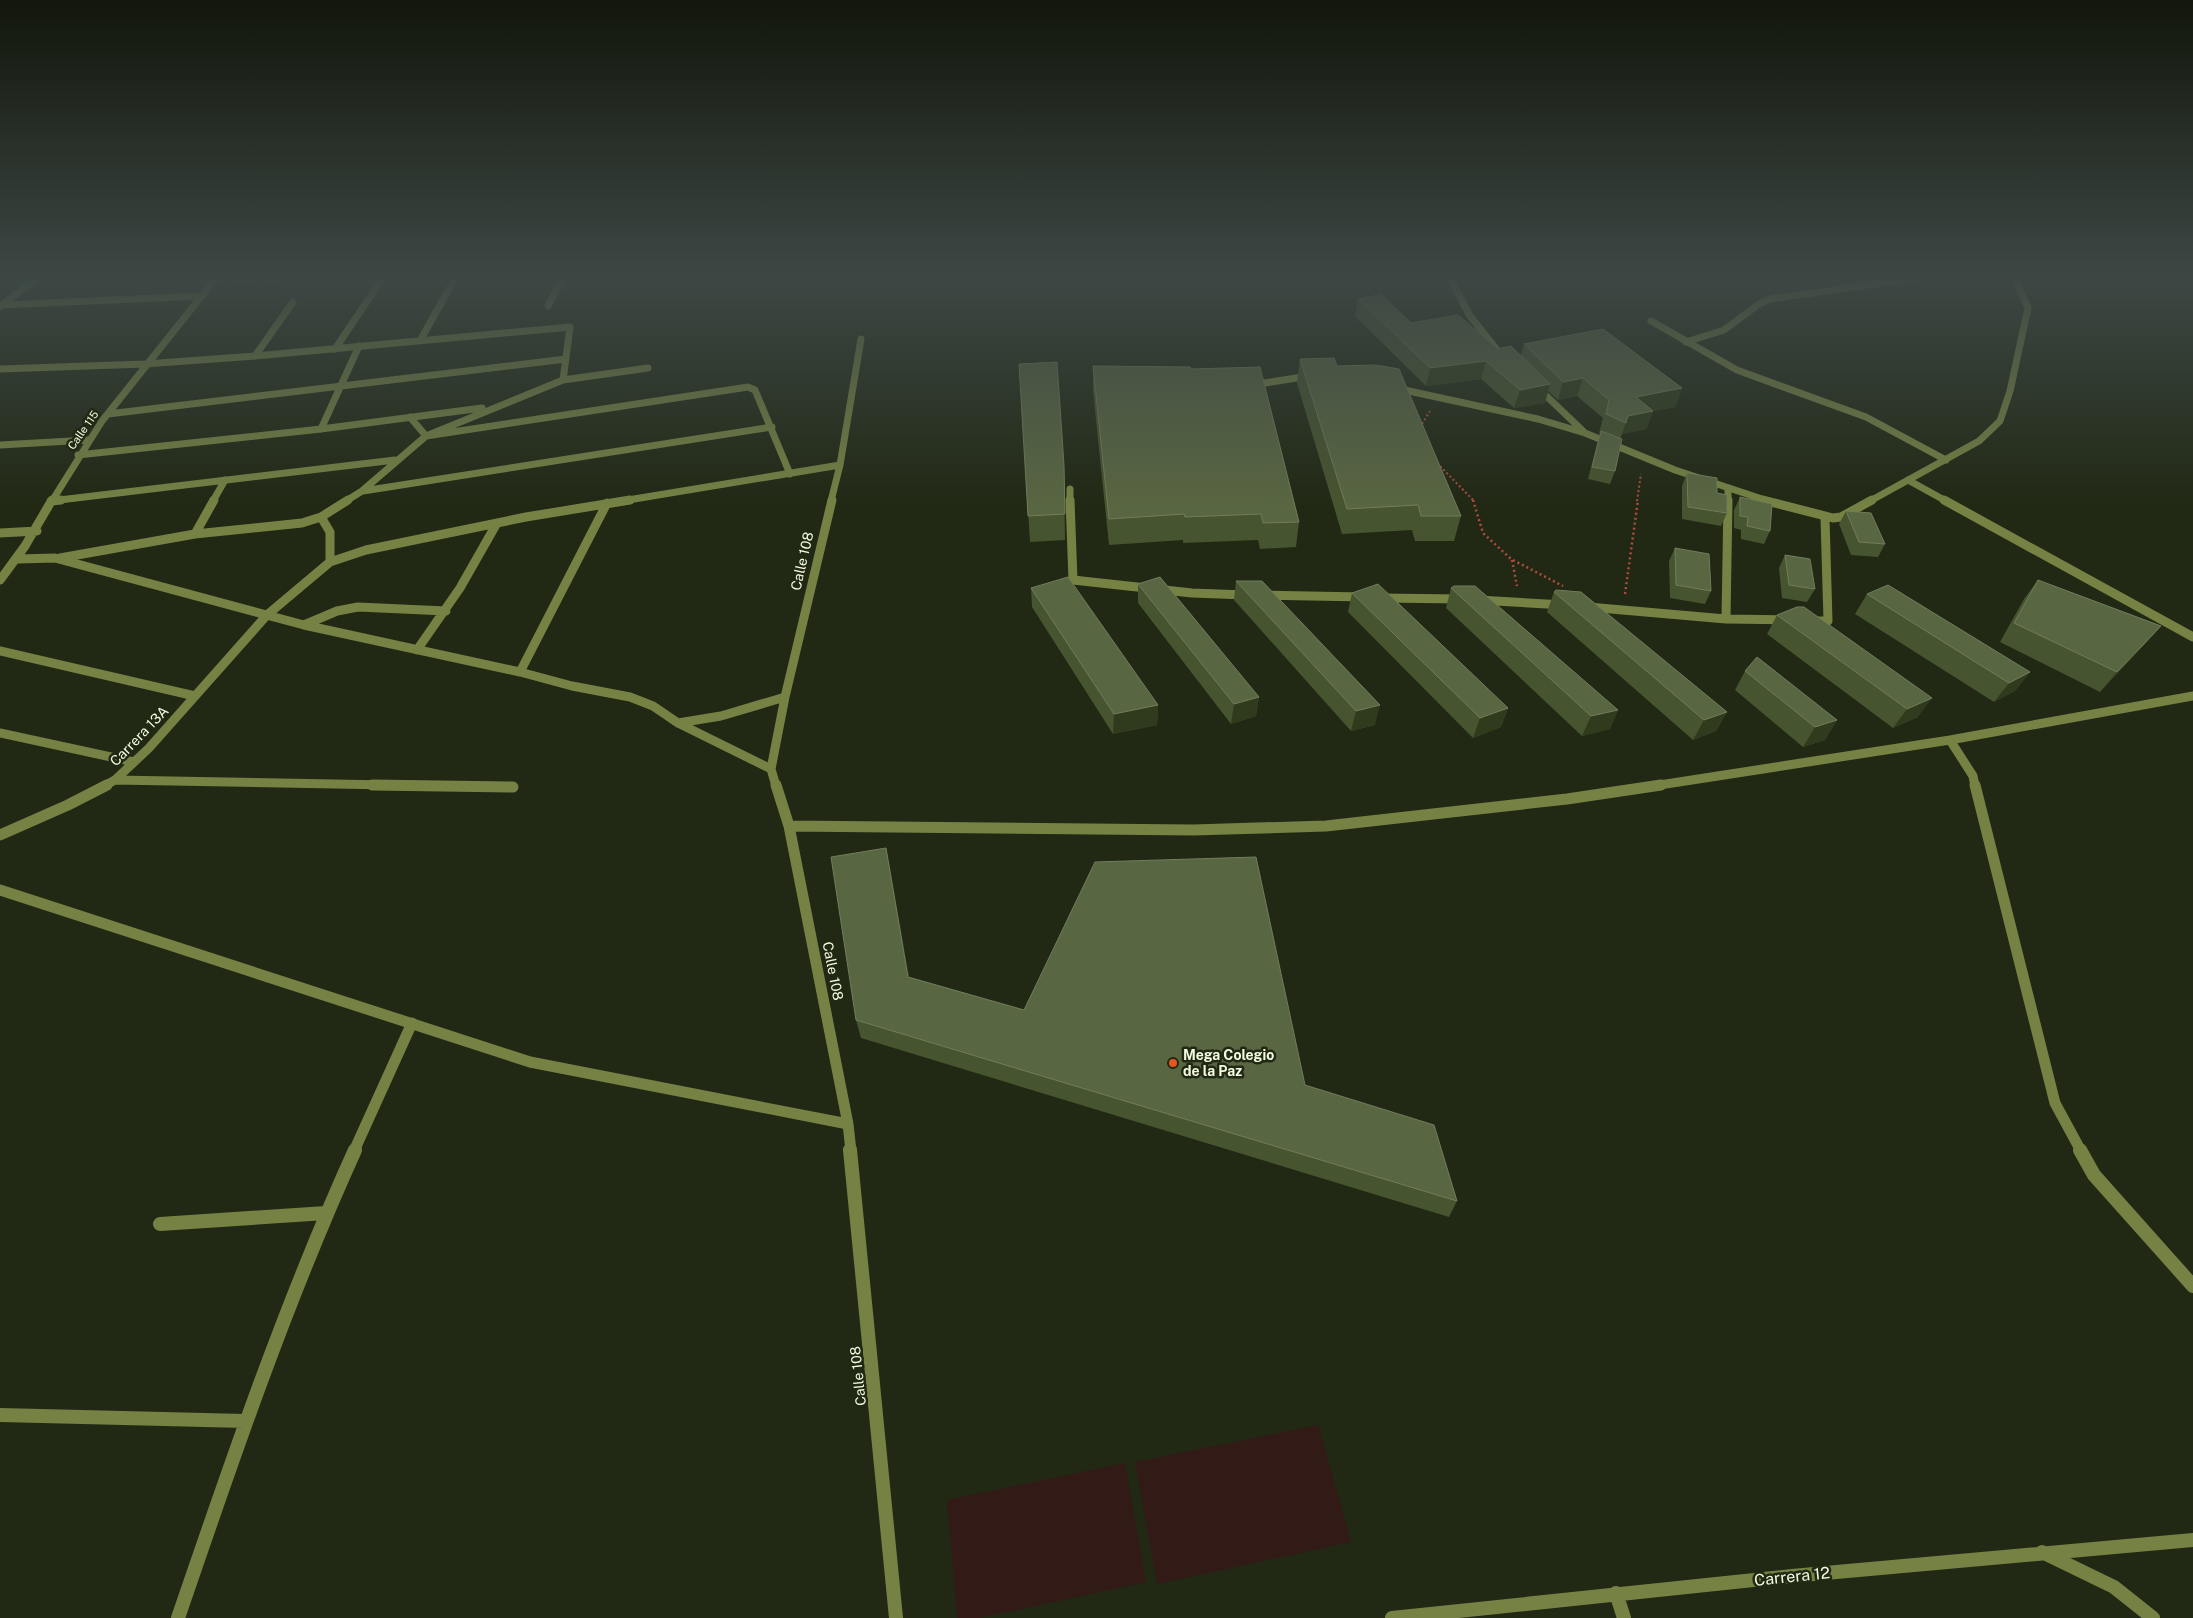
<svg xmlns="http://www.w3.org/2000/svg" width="2193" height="1618" viewBox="0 0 2193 1618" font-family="'Public Sans',sans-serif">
	<rect width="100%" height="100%" fill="#212814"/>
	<path fill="#321b17" d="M1318,1425L1351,1542L1157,1584L1135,1462Z
		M1125,1463L1146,1582L980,1618H957L947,1500Z"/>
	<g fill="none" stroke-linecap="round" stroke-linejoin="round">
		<path stroke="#af4c3f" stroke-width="2" stroke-dasharray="2 2.5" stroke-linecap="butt" d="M288,279L320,278
			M231,282L257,281
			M1422,424L1430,411
			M1437,463L1474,501
			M1637,501L1641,474"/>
		<path stroke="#af4c3f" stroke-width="2.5" stroke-dasharray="2 3" stroke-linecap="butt" d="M1473,500L1483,533L1511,559L1563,586
			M1512,560L1517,586
			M1625,594L1638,500"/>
		<path stroke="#758244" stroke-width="7" d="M272,280L274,278
			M1070,489V501
			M1728,501V488"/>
		<path stroke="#758244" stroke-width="9" d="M1070,500L1073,580L1192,593L1246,595
			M1263,595L1364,597
			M1381,598L1461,599
			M1478,600L1564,605
			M1588,607L1726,619L1788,620
			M1726,619L1728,500
			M1810,621H1828L1825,518
			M0,651L195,696
			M0,733L134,762"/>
		<path stroke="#758244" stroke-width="7" d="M1450,278L1470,316L1497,350
			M0,305L202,296
			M1,306L37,278
			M548,306L563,278
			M1651,321L1737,370L1866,417L1946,460
			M421,339L455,278
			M1686,342L1724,330L1759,304L1770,299L1916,278
			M335,349L382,279L380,278
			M255,356L293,302
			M0,369L145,364L255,356L570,327L563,380
			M1252,385L1309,376
			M1537,387L1583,431
			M1395,388L1538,419L1585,433L1675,470L1768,501
			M108,414L566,359
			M410,417L426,436L748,387L755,390L790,474
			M321,429L359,346
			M0,445L88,440
			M78,455L321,429L482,408
			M1908,480L1946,501
			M363,491L772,427
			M51,501L395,460
			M52,501L102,421L216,278
			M213,501L225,480
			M346,501L362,491L426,436L563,380L648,368
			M622,501L840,465
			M831,501L840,465L861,339
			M1870,501L1979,441L2000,421L2010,391L2028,308L2015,278"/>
		<path stroke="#758244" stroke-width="9" d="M1763,500L1833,518L1841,517L1872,500
			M1944,500L2193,637
			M51,501L61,500
			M321,517L330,532V562
			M0,533L37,531
			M195,534L214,500
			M60,558L195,534L302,523L321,517L348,500
			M18,559L55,558L304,625L520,672L572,686L630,697L653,706L678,723L771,769
			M0,580L25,546L52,500
			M304,625L337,611L358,607L446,611
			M417,650L460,588L497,523
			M520,672L607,503
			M678,723L721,716L785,697
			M1950,740L1973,776L1975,786
			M115,780L443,786
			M104,786L115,780L149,748L267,615L330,562L366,550L526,517L630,500
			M776,786L771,769L785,697L832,500
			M1653,786L1950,740L2193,696"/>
		<path stroke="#758244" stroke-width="11" d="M372,785L513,787
			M776,785L789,826L848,1124L851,1151
			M1975,785L2055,1103L2081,1151
			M789,826L1193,830L1326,826L1567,799L1661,785
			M0,835L68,805L107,785
			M0,890L530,1062L848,1124
			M354,1151L412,1023"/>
		<path stroke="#758244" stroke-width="14" d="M850,1150L896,1618
			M2080,1150L2094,1175L2193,1286
			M160,1224L326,1213
			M0,1415L245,1421
			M2042,1552L2114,1587L2153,1618
			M1616,1593L1624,1618
			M178,1618C232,1460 286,1302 355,1150
			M1392,1618L1792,1576L2193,1540"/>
	</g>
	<path fill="#46542f" d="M1358,299L1411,323L1521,355L1524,344L1682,388L1675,407L1653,411L1646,429L1622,434L1620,439L1615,471L1610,484L1588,479L1597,444L1600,434L1599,433L1603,418L1577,396L1558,400L1548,391L1545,403L1514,408L1481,379L1426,386L1355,316Z
		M1300,359L1337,366L1461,516L1454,541H1415L1412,530L1342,534L1297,383Z
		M1019,364L1064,465L1065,540L1030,542Z
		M1093,366L1191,369L1299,522L1296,547L1260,549L1258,540L1183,543V540L1109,545L1093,391Z
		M1687,473L1717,493L1727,513L1721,526L1682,519V486Z
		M1740,497L1770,531L1764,544L1741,539V530L1734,528V510Z
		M1846,511L1885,544L1878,557L1851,555L1839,524Z
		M1675,548L1711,591L1705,604L1670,598L1669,561Z
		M1785,555L1815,589L1807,602L1782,598L1779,568Z
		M2038,580L2161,626L2144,645L2100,692L2000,642L2024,599Z
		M1236,581L1375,725L1351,731L1234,600Z
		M1138,584L1259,697L1256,716L1231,724L1138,603Z
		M1031,588L1158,705L1157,725L1113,734L1032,607Z
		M1451,588L1618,710L1610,729L1582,736L1446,608Z
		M1554,592L1727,712L1716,731L1693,740L1547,612Z
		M1352,593L1508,708L1501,727L1473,738L1348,612Z
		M1867,594L2030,672L2015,691L1994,702L1855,614Z
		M1777,615L1918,717L1893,728L1767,634Z
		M1745,671L1837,720L1825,740L1803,747L1735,690Z
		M886,848L909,977L1024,1010L1305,1085L1457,1201L1449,1217L861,1038L856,1020Z"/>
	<path fill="#2f3b1c" d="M1486,361L1481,379L1426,386L1430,368Z
		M1583,378L1577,396L1558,400L1563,382Z
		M1550,384L1545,403L1514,408L1520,390Z
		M1682,388L1675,407L1653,411L1646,429L1622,434L1628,416L1636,397Z
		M2161,626L2144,645L2100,692L2117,672Z
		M2030,672L2015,691L1994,702L2009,683Z
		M1259,697L1256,716L1231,724L1234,704Z
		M1932,698L1918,717L1893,728L1907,709Z
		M1158,705L1157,725L1113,734L1114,714Z
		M1380,705L1375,725L1351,731L1356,711Z
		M1508,708L1501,727L1473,738L1480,718Z
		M1618,710L1610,729L1582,736L1591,716Z
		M1727,712L1716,731L1693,740L1704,720Z
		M1837,720L1825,740L1803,747L1815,727Z
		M886,848L890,867L912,995L908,977Z"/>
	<path fill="#596642" stroke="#717d5b" d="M1381,294L1411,323L1458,315L1498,349L1511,346L1550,384L1520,390L1486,361L1430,368L1358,299Z
		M1603,329L1682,388L1636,397L1653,411L1628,416L1626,423L1606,414L1609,400L1583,378L1563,382L1524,344Z
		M1334,358L1337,366L1376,365L1399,369L1461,516H1421L1418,505L1347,509L1300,359Z
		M1057,362L1064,465L1065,514L1028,516L1019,364Z
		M1093,366L1190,367L1191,369L1260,367L1299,522L1263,523L1261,514L1185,517L1184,514L1109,519Z
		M1601,431L1622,439L1615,471L1592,467Z
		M1687,473L1717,478V493L1727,495V513L1688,507Z
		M1740,497L1772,504L1770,531L1747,526L1748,517L1740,516Z
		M1846,511L1871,513L1885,544L1859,542Z
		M1675,548L1709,554L1711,591L1676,585Z
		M1785,555L1810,559L1815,589L1789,585Z
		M1068,577L1158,705L1114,714L1031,588Z
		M1160,577L1259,697L1234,704L1138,584Z
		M2038,580L2161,626L2117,672L2014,623Z
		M1236,581H1262L1380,705L1356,711Z
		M1378,584L1508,708L1480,718L1352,593Z
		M1888,585L2030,672L2009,683L1867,594Z
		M1454,586H1475L1618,710L1591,716L1451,588Z
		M1556,590L1581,592L1727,712L1704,720L1554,592Z
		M1797,607H1804L1932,698L1907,709L1777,615Z
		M1757,657L1837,720L1815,727L1745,671Z
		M886,848L908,977L1024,1010L1095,862L1256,857L1305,1085L1434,1125L1457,1201L856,1020L831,857Z"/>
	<linearGradient id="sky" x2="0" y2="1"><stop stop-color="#12160b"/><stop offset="0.55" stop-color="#3d4845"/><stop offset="1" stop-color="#3d4845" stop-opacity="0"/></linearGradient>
	<rect width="2193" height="505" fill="url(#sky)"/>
	<circle fill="#e65720" stroke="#212814" stroke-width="2" cx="1173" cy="1063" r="5"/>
	<g text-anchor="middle" stroke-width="5" stroke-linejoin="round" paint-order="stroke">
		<g font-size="11" fill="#f3fbdf" stroke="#212814">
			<text transform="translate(83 430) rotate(-55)" y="4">Calle 115</text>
		</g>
		<g font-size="14" fill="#f3fbdf" stroke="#212814">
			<text transform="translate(802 561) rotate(-77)" y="5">Calle 108</text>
			<text transform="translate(139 736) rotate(-46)" y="5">Carrera 13A</text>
			<text transform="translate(833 971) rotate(79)" y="5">Calle 108</text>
			<text transform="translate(858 1376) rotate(-96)" y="5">Calle 108</text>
		</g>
		<g font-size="14" font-weight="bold" fill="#f3fbdf" stroke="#212814" text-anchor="start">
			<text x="1183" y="1060">Mega Colegio<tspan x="1183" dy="16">de la Paz</tspan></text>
		</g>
		<g font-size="16" fill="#f3fbdf" stroke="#212814">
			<text transform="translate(1792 1576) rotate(-6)" y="6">Carrera 12</text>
		</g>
	</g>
</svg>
